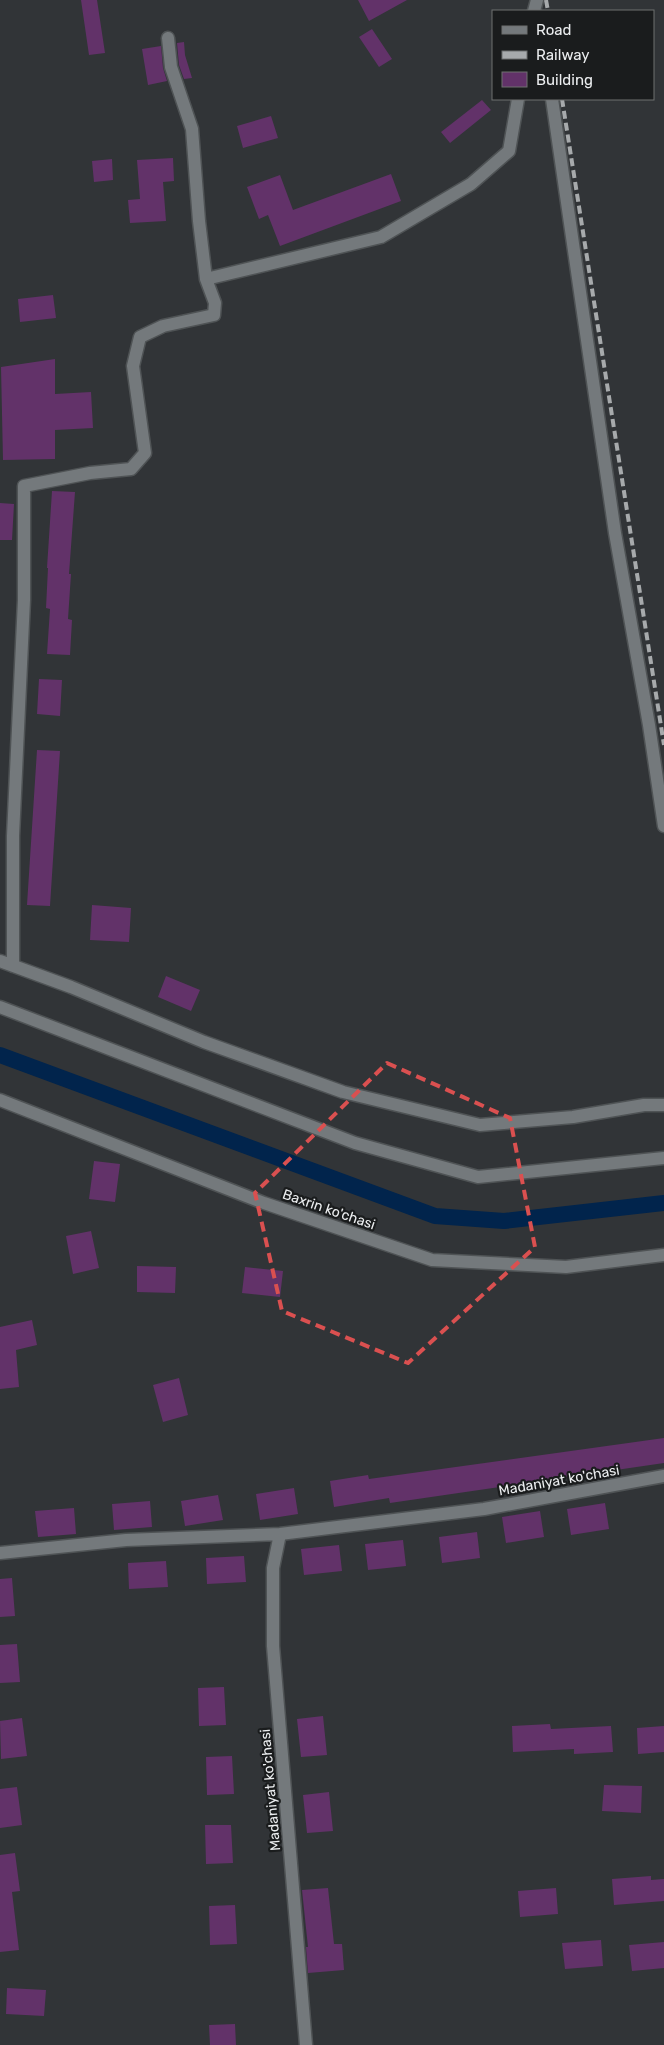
<svg xmlns="http://www.w3.org/2000/svg" width="664" height="2045" viewBox="0 0 664 2045" font-family="Rubik,sans-serif">
	<rect width="100%" height="100%" fill="#313437"/>
	<g fill="none" stroke-linecap="round" stroke-linejoin="round">
		<path stroke="#01244c" stroke-width="16" d="M0,1055L435,1216L504,1221L664,1203"/>
	</g>
	<path fill="#623269" d="M81,0H97L105,53L89,55Z
		M358,0H407L369,21Z
		M372,29L392,59L379,67L359,37Z
		M184,42L185,55L192,78L184,79L179,65L177,43Z
		M161,46L163,68L167,81L148,85L142,49Z
		M482,100L491,110L450,143L441,132Z
		M271,116L278,138L243,148L237,126Z
		M173,158L174,181L163,182L166,221L130,223L128,200L140,199L137,160Z
		M112,159L113,180L94,182L92,161Z
		M391,174L401,201L280,246L268,215L259,219L247,187L280,175L293,210Z
		M53,295L56,318L20,322L18,299Z
		M55,359V394L91,392L93,428L55,430V459L3,460L1,367Z
		M52,491L75,492L69,574H71L68,619L72,620L70,655L47,654L50,609L46,608L48,568H47Z
		M0,503L14,504L12,540H0Z
		M39,679L62,680L60,716L37,714Z
		M37,750L60,751L50,906L27,905Z
		M92,905L131,908L129,942L90,940Z
		M166,976L200,990L191,1011L158,997Z
		M94,1161L120,1164L115,1202L89,1199Z
		M91,1231L99,1268L73,1274L66,1236Z
		M137,1266L176,1267L175,1293L137,1292Z
		M245,1267L283,1271L280,1297L242,1293Z
		M32,1320L37,1345L16,1350L19,1387L0,1389V1327Z
		M179,1378L188,1415L163,1422L153,1385Z
		M664,1438V1463L390,1503L389,1498L334,1507L330,1481L368,1475L369,1479Z
		M294,1488L298,1514L260,1520L256,1494Z
		M218,1495L223,1520L185,1526L181,1501Z
		M150,1501L152,1527L114,1530L112,1504Z
		M605,1503L609,1529L571,1535L567,1509Z
		M74,1508L76,1534L38,1537L35,1511Z
		M540,1511L544,1537L506,1543L502,1517Z
		M477,1532L480,1558L442,1563L439,1537Z
		M403,1540L406,1566L368,1570L365,1544Z
		M339,1545L342,1571L304,1575L301,1549Z
		M244,1556L246,1582L207,1584L206,1558Z
		M166,1561L168,1587L129,1589L128,1563Z
		M12,1578L15,1616L0,1617V1579Z
		M17,1644L20,1682L0,1683V1645Z
		M224,1687L226,1725L199,1726L198,1688Z
		M323,1716L327,1755L301,1757L297,1719Z
		M22,1718L27,1756L1,1759L0,1721Z
		M550,1724L551,1729L611,1726L613,1752L574,1754V1749L513,1752L512,1726Z
		M664,1726V1752L638,1754L637,1728Z
		M232,1756L234,1794L207,1795L206,1757Z
		M604,1785L642,1786L641,1813L602,1811Z
		M17,1787L22,1825L0,1828V1789Z
		M329,1792L333,1831L307,1833L303,1795Z
		M205,1825H231L233,1863L206,1864Z
		M15,1853L20,1891L12,1892L19,1950L0,1952V1855Z
		M651,1876V1880L664,1879V1901L614,1905L612,1879Z
		M328,1888L334,1944H342L344,1970L308,1973L306,1947H308L302,1890Z
		M556,1888L558,1914L520,1917L518,1891Z
		M235,1905L237,1944L210,1945L209,1906Z
		M601,1940L603,1966L565,1969L562,1943Z
		M664,1942V1968L632,1971L629,1945Z
		M7,1988L46,1990L44,2016L6,2014Z
		M235,2024L236,2045H210L209,2025Z"/>
	<g fill="none" stroke-linecap="round" stroke-linejoin="round">
		<defs>
			<path id="street" d="M534,11L537,0
				M552,99L615,533L649,725L664,826
				M206,279L381,237L471,184L509,151L518,99
				M0,961L71,987L204,1042L343,1092L480,1125L573,1117L644,1105H664
				M13,966V836L24,600V486L90,473L131,469L145,453L133,366L140,337L163,326L214,315L215,303L206,279L199,221L192,129L171,67L168,38
				M0,1007L355,1143L478,1177L664,1158
				M0,1100L264,1203L432,1260L566,1267L664,1255
				M280,1534L273,1568V1646L306,2045
				M0,1553L126,1540L280,1534L484,1509L664,1476"/>
		</defs>
		<use href="#street" stroke="#4f5355" stroke-width="15"/>
		<use href="#street" stroke="#74797c" stroke-width="12"/>
		<path stroke="#a7aaac" stroke-width="4" stroke-dasharray="8 4" stroke-linecap="butt" d="M546,0L548,11
			M562,99L664,745"/>
	</g>
	<path fill="none" stroke="#da5050" stroke-width="4" stroke-dasharray="10 6" stroke-linejoin="round" d="M387,1063L510,1118L535,1247L408,1363L282,1311L255,1193Z"/>
	<g text-anchor="middle" stroke-width="4.5" stroke-linejoin="round" paint-order="stroke">
		<g font-size="14" fill="#eceef0" stroke="#1a1c1d">
			<text transform="translate(329 1209) rotate(19)" y="5">Baxrin ko'chasi</text>
			<text transform="translate(559 1480) rotate(-10)" y="5">Madaniyat ko'chasi</text>
			<text transform="translate(270 1790) rotate(-95)" y="5">Madaniyat ko'chasi</text>
		</g>
	</g>
	<rect x="492" y="10" width="162" height="90" fill="#1a1c1d" stroke="#6e7071"/>
	<rect x="502" y="26" width="25" height="8" fill="#74797c" stroke="#6e7071"/>
	<text x="536" y="35" font-size="15" fill="#eceef0">Road</text>
	<rect x="502" y="51" width="25" height="8" fill="#a7aaac" stroke="#6e7071"/>
	<text x="536" y="60" font-size="15" fill="#eceef0">Railway</text>
	<rect x="502" y="72" width="25" height="15" fill="#623269" stroke="#6e7071"/>
	<text x="536" y="85" font-size="15" fill="#eceef0">Building</text>
</svg>
